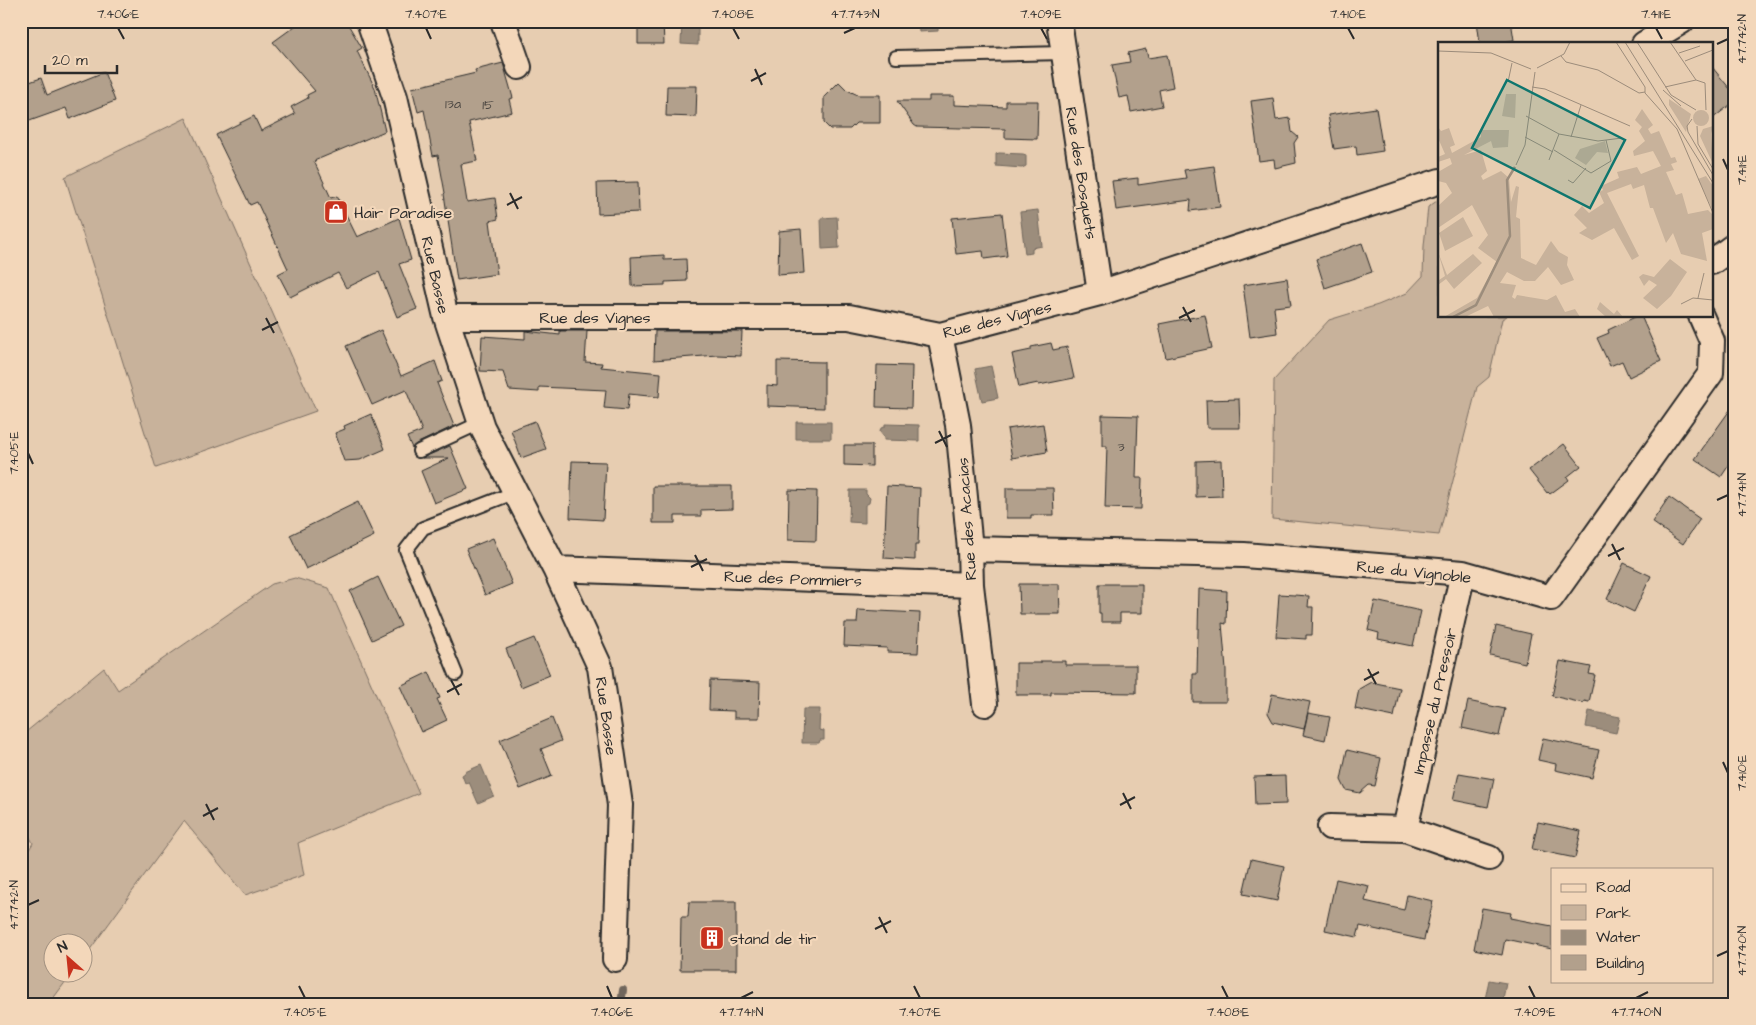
<svg xmlns="http://www.w3.org/2000/svg" width="1756" height="1025" viewBox="0 0 1756 1025" font-family="'Architects Daughter',sans-serif">
	<rect width="100%" height="100%" fill="#e7cdb1"/>
	<filter id="ink" filterUnits="userSpaceOnUse"><feTurbulence type="fractalNoise" baseFrequency=".02" numOctaves="2"/><feDisplacementMap in="SourceGraphic" scale="10" xChannelSelector="R" yChannelSelector="G"/><feConvolveMatrix kernelMatrix="1 2 1 2 8 2 1 2 1" color-interpolation-filters="sRGB"/></filter>
	<g filter="url(#ink)">
		<path fill="#c8b29b" stroke="#7a6e63" d="M186,118L316,411L156,468L65,177Z
			M1440,199V316H1507L1502,319L1489,377L1477,387L1439,535L1272,519L1274,380L1329,320L1378,305L1407,293L1423,276L1424,246L1428,207Z
			M295,578L329,588L419,793L298,843L304,875L245,895L184,821L83,959L82,942H52V972L72,973L49,1004H21V863L33,843L21,821V736L104,668L118,690L272,584Z"/>
		<path fill="#9c8d7c" stroke="#6f665c" d="M682,21H698V45L681,44Z
			M918,21H938V31L919,32Z
			M999,153L1023,154L1026,155V166L1022,168L996,166V154Z
			M1038,210L1042,246L1032,248V253L1025,254L1020,212Z
			M837,217L839,248L822,249L821,218Z
			M991,366L998,398L982,401L975,369Z
			M796,422H831V439H796Z
			M885,424L919,425V441L884,440V437L880,432L881,428L885,427Z
			M850,490H866V494L870,498L869,503L865,505V523L849,522Z
			M803,709H820L819,730L824,731V740H820L819,743H802Z
			M1589,711L1620,717L1616,733L1586,727Z
			M481,765L494,796L478,803L469,782L465,783L462,775L465,773V772Z
			M1489,980L1506,983L1502,1004H1484Z"/>
		<g fill="none" stroke-linecap="round" stroke-linejoin="round">
			<path stroke="#6f665c" stroke-width="8" d="M621,1004L623,990"/>
		</g>
		<path fill="#b2a08c" stroke="#2b2b2b" d="M302,21H346L362,48L357,51L375,88L385,131L314,161L331,198L337,196L357,237L399,218L411,260L399,264L417,309L397,317L379,272L346,288L338,273L290,297L278,274L288,269L257,202L250,205L216,135L254,116L261,131L295,114L291,107L308,98L307,95L315,91L273,42Z
			M638,21H663L664,44H638Z
			M1477,21H1511L1514,40L1504,42L1503,44H1480Z
			M1146,49L1148,58L1167,55L1173,87L1159,90L1162,106L1131,112L1128,96L1119,98L1112,65L1130,62L1128,53Z
			M503,63L513,98L509,99L512,112L469,122L477,161L461,164L467,202L495,198L498,219L490,221L497,274L457,280L444,194L445,193L438,155L433,156L424,110L418,112L412,88L476,73L475,70Z
			M1712,67L1735,95V101L1712,119Z
			M104,72L115,101L70,119L66,108L21,124V85L41,78L47,95Z
			M839,82L847,90L858,95H880V123H856L850,129H830L824,123V97Z
			M667,86H697L696,117L666,116Z
			M929,96H954V105L1006,107V101H1038L1037,139L1005,138V129L917,127L914,125L897,101H929Z
			M1273,98L1276,120L1290,118L1292,132L1298,137L1294,143L1296,163L1275,168L1274,159L1259,161L1251,101Z
			M1376,108L1383,151L1357,155L1356,146L1334,149L1328,115Z
			M1214,166L1220,207L1190,211L1191,200L1116,210L1112,181L1138,178V185L1186,178L1184,170Z
			M638,182L639,212L598,214L597,183Z
			M1002,213L1007,256L984,259L983,251L956,254L952,218Z
			M801,229L804,273L778,275L779,231Z
			M1362,243L1372,272L1325,288L1316,259Z
			M664,255V260L686,259L687,281L665,282V285L632,286L631,257Z
			M1287,278L1291,305L1274,307L1277,333L1250,337L1243,285Z
			M1205,315L1212,348L1166,358L1159,324Z
			M1637,316H1641L1661,361L1629,377L1622,361L1610,366L1597,338L1609,333L1608,330Z
			M381,330L401,376L435,361L442,381L437,383L454,426L416,444L412,448L407,437L422,431L406,390L372,405L346,346Z
			M525,331L560,335V331H587L585,362L602,363L601,367L661,373L659,397L629,394L627,410L604,408L606,390L539,387V392L509,390L503,372L480,371L482,336L525,339Z
			M655,331H742L741,356L717,355L654,360Z
			M1051,343L1053,350L1067,347L1074,378L1039,385L1038,383L1019,387L1012,354L1031,350V347Z
			M777,361L824,362V408L767,406V385L777,386Z
			M877,365L912,366L911,408L876,407Z
			M1239,399L1240,428H1207L1206,400Z
			M1735,403V456L1721,477L1695,459Z
			M371,414L385,449L360,460L344,461L339,447L340,446L335,433L345,429L344,426Z
			M1102,415L1138,416L1136,478H1142L1141,509L1105,508L1107,446H1102Z
			M535,421L546,449L521,458L511,430Z
			M1043,424L1047,452L1012,458L1007,429Z
			M1564,444L1581,466L1567,477L1569,480L1550,494L1548,492L1547,493L1529,470Z
			M844,445H872V466L844,465Z
			M450,446L468,489L434,503L421,471L449,458H422Z
			M1221,460L1222,496L1196,497V461Z
			M572,461L606,462L603,520L570,518Z
			M653,486H732V509L701,510V516H675V523H653Z
			M887,486L920,488L918,545H915V560L884,558Z
			M1006,488H1053L1054,515H1031V518H1006Z
			M789,490L817,491L816,541L788,540Z
			M1669,497L1700,519L1683,544L1652,522Z
			M358,502L374,536L306,569L290,535Z
			M493,538L512,584L485,595L466,549Z
			M1624,563L1651,576L1634,612L1607,599Z
			M378,577L401,626L372,640L350,591Z
			M1019,584H1059L1060,614H1020Z
			M1099,584H1142V613H1120V622H1101V613H1099Z
			M1199,589L1227,591L1226,624L1222,623L1226,670V702H1193V674H1197Z
			M1279,594L1309,596L1308,607H1313L1312,635H1306V639L1276,637Z
			M1375,601L1421,611L1413,646L1378,639L1379,633L1368,630Z
			M858,610L920,613L918,653L887,652V648L844,646L845,623H857Z
			M1496,626L1531,634L1525,663L1490,655Z
			M534,638L550,675L521,687L506,649Z
			M1041,661H1065V665H1136V693L1051,692V695H1016V663H1041Z
			M1560,661L1591,667L1589,674L1595,675L1589,702L1584,701L1583,703L1552,696Z
			M429,672L440,698L437,699L447,720L421,732L400,686Z
			M710,680L760,682L759,718H734V711L709,710Z
			M1371,682L1400,688L1394,717L1355,709L1359,689Z
			M1272,694L1310,702L1304,729L1273,722L1268,713Z
			M1468,701L1505,709L1499,736L1462,728Z
			M1308,713L1330,717L1325,740L1303,735Z
			M552,718L561,741L541,749L552,776L520,789L500,740Z
			M1543,738L1599,750L1592,778L1555,770L1556,764L1538,760Z
			M1347,750L1381,758L1375,786L1369,785L1360,793L1346,790L1341,780Z
			M1459,773L1494,779L1488,807L1453,800Z
			M1285,776L1286,804L1255,805L1254,777Z
			M1538,822L1581,831L1575,858L1532,849Z
			M1251,859L1284,866L1277,901L1243,894Z
			M1336,879L1369,886L1365,901L1404,910L1407,895L1433,901L1424,940L1360,926L1357,937L1325,930Z
			M689,902H736V970H680L681,917H688Z
			M1482,908L1511,913L1510,918L1552,926V949L1505,939L1502,955L1474,949Z"/>
		<g fill="none" stroke-linecap="round" stroke-linejoin="round">
			<defs>
				<path id="service" d="M896,57L1064,53
					M419,451L480,423
					M456,674L406,550L423,528L516,492"/>
				<path id="minor" d="M369,21L395,97L446,317L482,427L555,569L600,667L620,805L615,959
					M503,21L519,67
					M1059,21L1100,293
					M1644,44L1682,21
					M1712,262L1735,245
					M446,317H849L940,335L1100,293L1440,181
					M940,335L958,425L970,549L971,585L985,704
					M970,549L1244,555L1463,573L1551,598L1711,373L1712,341L1701,316
					M555,569L971,585
					M1330,827L1405,829L1463,573
					M1405,829L1489,858"/>
			</defs>
			<use href="#service" stroke="#2b2b2b" stroke-width="16"/>
			<use href="#minor" stroke="#2b2b2b" stroke-width="28"/>
			<use href="#service" stroke="#f3d7ba" stroke-width="12"/>
			<use href="#minor" stroke="#f3d7ba" stroke-width="24"/>
		</g>
	</g>
	<path fill="none" stroke="#2b2b2b" stroke-width="2" d="M118,28L124,39M426,28L431,39M733,28L739,39M1041,28L1047,39M1348,28L1354,39M1656,28L1662,39M844,33L855,28M1717,44L1728,39M755,69L762,85M751,81L766,73M1723,159L1728,170M510,193L518,209M507,205L522,197M1183,307L1191,322M266,318L274,333M1179,318L1195,310M262,330L278,322M939,431L947,447M935,443L951,435M28,453L33,464M1717,500L1728,495M1612,544L1620,560M695,555L703,571M1608,556L1624,548M691,567L707,559M1368,669L1376,684M451,680L459,695M1364,680L1379,672M447,692L462,684M1723,762L1728,773M1123,793L1131,809M206,804L214,820M1120,805L1135,797M203,816L218,808M28,905L39,900M879,917L887,933M875,929L891,921M1717,956L1728,951M299,986L305,998M607,986L612,998M914,986L920,998M1222,986L1228,998M1529,986L1535,998M741,998L753,992M1636,998L1648,992"/>
	<defs>
		<symbol id="shop-square" viewBox="-11 -11 22 22"><rect x="-9" y="-9" width="18" height="18" rx="4" fill="#c8321e" stroke="#f3d7ba"/><path d="M-5-2.5h2.3a2.7 3.5 0 0 1 5.4 0H5L5.5 6h-11ZM-1.5-2.5h3a1.5 2.3 0 0 0-3 0Z" fill="#fff"/></symbol>
		<symbol id="building-square" viewBox="-11 -11 22 22"><rect x="-9" y="-9" width="18" height="18" rx="4" fill="#c8321e" stroke="#f3d7ba"/><path d="M-4-6H4V6H1V3H-1V6H-4ZM-2.5-4.3h1.7v1.8h-1.7ZM.8-4.3h1.7v1.8H.8ZM-2.5-1h1.7V.8h-1.7ZM.8-1h1.7V.8H.8Z" fill="#fff"/></symbol>
	</defs>
	<g fill-rule="evenodd">
		<use href="#shop-square" x="322" y="198" width="28" height="28"/>
		<use href="#building-square" x="698" y="924" width="28" height="28"/>
	</g>
	<g text-anchor="middle" stroke-width="4.5" stroke-linejoin="round" paint-order="stroke">
		<g font-size="14" fill="#4d4843">
			<text x="453" y="108">13a</text>
			<text x="488" y="109">15</text>
			<text x="1121" y="451">3</text>
		</g>
		<g font-size="16" fill="#2b2b2b" stroke="#f3d7ba">
			<text transform="translate(1082 173) rotate(81)" y="6">Rue des Bosquets</text>
			<text transform="translate(436 275) rotate(77)" y="6">Rue Basse</text>
			<text x="595" y="323">Rue des Vignes</text>
			<text transform="translate(997 319) rotate(-14)" y="6">Rue des Vignes</text>
			<text transform="translate(966 519) rotate(-94)" y="6">Rue des Acacias</text>
			<text transform="translate(1414 571) rotate(6)" y="6">Rue du Vignoble</text>
			<text transform="translate(793 578) rotate(2)" y="6">Rue des Pommiers</text>
			<text transform="translate(1434 701) rotate(-77)" y="6">Impasse du Pressoir</text>
			<text transform="translate(607 716) rotate(82)" y="6">Rue Basse</text>
		</g>
		<g font-size="16" fill="#2b2b2b" stroke="#f3d7ba" text-anchor="start">
			<text x="354" y="218">Hair Paradise</text>
			<text x="730" y="944">stand de tir</text>
		</g>
	</g>
	<g transform="translate(1438 42)">
		<rect width="275" height="275" fill="#e7cdb1"/>
		<path d="M68,52H78L77,76L64,74ZM231,57L253,72L248,90L231,63ZM204,67L215,83L210,87L213,92L221,89L233,116L237,115L239,120L233,122L236,128L228,130L238,153L244,151L250,172L270,168L275,173V187L264,191L269,219L243,212L235,191L228,201L215,166H212L206,143L195,147L193,142L169,151L201,214L194,218L176,186L154,198L141,191L149,186L136,173L144,164L151,171L166,161L161,150L165,148L163,144L181,136L179,130L199,125L203,132L223,124L215,109L196,114L195,109L207,99L201,89L204,85L197,78ZM255 76a8 8 0 1 1 16 0a8 8 0 1 1-16 0ZM275,84L273,92L275,122L262,94L265,87ZM0,85L3,89L11,86L17,103L12,105L14,111L43,95V88H71L70,105L55,106L53,99L26,113L43,108L49,129L43,134L45,138L63,129L71,136L73,160L78,144L81,145L78,175L82,177L83,216L98,223L113,199L121,210L130,215L129,223L136,238L123,243L110,225L97,239H86L69,230L62,241L78,243L74,255L77,257L79,253L109,258L118,253L127,270L137,267L142,275H56L50,264L27,275H6L39,256L59,220L40,206L50,193L34,163L0,186V164L14,151L8,141L0,139V130L14,122L12,116L0,120V115L7,112L0,96ZM167,99L170,111L159,110L148,123L137,116L142,107ZM268,134L275,144V169L260,137ZM25,175L35,194L7,209L1,191ZM0,210L9,233L35,212L44,221L16,247L8,237L0,243V236L1,238L7,234ZM232,217L249,230L233,254L219,267L205,256L219,243L211,238L206,244L201,235L205,232L216,235ZM162,260L176,272L179,268L185,275H168L159,267Z" fill="#c8b29b"/>
		<path fill="none" stroke="#9c8d7c" stroke-width="2.5" d="M15,275L38,263L72,194L69,138L77,125"/>
		<path fill="none" stroke="#9c8c7b" stroke-width="1" d="M178,0L207,45V51L239,87L275,171M187,0L275,141M199,0L233,53L258,68M232,0L258,38M0,9L53,11L93,27M241,11L262,4M123,14L128,20L160,28L201,51L207,50M247,19L275,8M99,26L126,12L132,0M70,40L74,21M267,41L268,68M94,45L107,47L192,84M227,45L258,38L267,41M225,48L243,64M88,74L121,92L160,99L184,96M254,77L249,84L250,90L275,133M259,84L260,102L275,127M87,95L115,110M133,95L143,63M116,108L153,131L173,119L168,98M111,118L121,92M78,123L87,103L97,30M130,138L135,141L148,126M260,256L266,231M243,262L255,256L275,258"/>
		<path fill="#0f766e" fill-opacity="0.15" stroke="#0f766e" stroke-width="2.5" d="M69,38L187,98L152,166L34,106Z"/>
		<rect width="275" height="275" fill="none" stroke="#2b2b2b" stroke-width="2.5"/>
	</g>
	<rect width="1756" height="1025" fill="none" stroke="#f3d7ba" stroke-width="55"/>
	<rect x="1551" y="868" width="162" height="115" fill="#f3d7ba" stroke="#a39281"/>
	<rect x="1561" y="884" width="25" height="8" fill="#f3d7ba" stroke="#a39281"/>
	<text x="1596" y="892" font-size="15" fill="#2b2b2b">Road</text>
	<rect x="1561" y="905" width="25" height="15" fill="#c8b29b" stroke="#a39281"/>
	<text x="1596" y="918" font-size="15" fill="#2b2b2b">Park</text>
	<rect x="1561" y="930" width="25" height="15" fill="#9c8d7c" stroke="#a39281"/>
	<text x="1596" y="942" font-size="15" fill="#2b2b2b">Water</text>
	<rect x="1561" y="955" width="25" height="15" fill="#b2a08c" stroke="#a39281"/>
	<text x="1596" y="968" font-size="15" fill="#2b2b2b">Building</text>
	<g transform="translate(68 958) rotate(333)"><circle r="24" fill="#f3d7ba" stroke="#a39281"/>
	<path d="M0-4L9 19L0 12L-9 19Z" fill="#c8321e"/>
	<text y="-8" font-size="14" font-weight="bold" text-anchor="middle" fill="#2b2b2b">N</text>
	</g>
	<path d="M45 65v8h72v-8" fill="none" stroke="#2b2b2b" stroke-width="2.5"/>
	<text x="52" y="65" font-size="15" fill="#2b2b2b" stroke="#f3d7ba" stroke-width="4" paint-order="stroke">20 m</text>
	<rect x="28" y="28" width="1700" height="970" fill="none" stroke="#2b2b2b" stroke-width="2"/>
	<g font-size="12" text-anchor="middle" fill="#2b2b2b">
		<text x="118" y="18">7.406°E</text>
		<text x="426" y="18">7.407°E</text>
		<text x="733" y="18">7.408°E</text>
		<text x="855" y="18">47.743°N</text>
		<text x="1041" y="18">7.409°E</text>
		<text x="1348" y="18">7.410°E</text>
		<text x="1656" y="18">7.411°E</text>
		<text transform="translate(1742 39) rotate(-90)" y="4">47.742°N</text>
		<text transform="translate(1742 170) rotate(-90)" y="4">7.411°E</text>
		<text transform="translate(14 453) rotate(-90)" y="4">7.405°E</text>
		<text transform="translate(1742 495) rotate(-90)" y="4">47.741°N</text>
		<text transform="translate(1742 773) rotate(-90)" y="4">7.410°E</text>
		<text transform="translate(14 905) rotate(-90)" y="4">47.742°N</text>
		<text transform="translate(1742 951) rotate(-90)" y="4">47.740°N</text>
		<text x="305" y="1016">7.405°E</text>
		<text x="612" y="1016">7.406°E</text>
		<text x="741" y="1016">47.741°N</text>
		<text x="920" y="1016">7.407°E</text>
		<text x="1228" y="1016">7.408°E</text>
		<text x="1535" y="1016">7.409°E</text>
		<text x="1636" y="1016">47.740°N</text>
	</g>
</svg>
